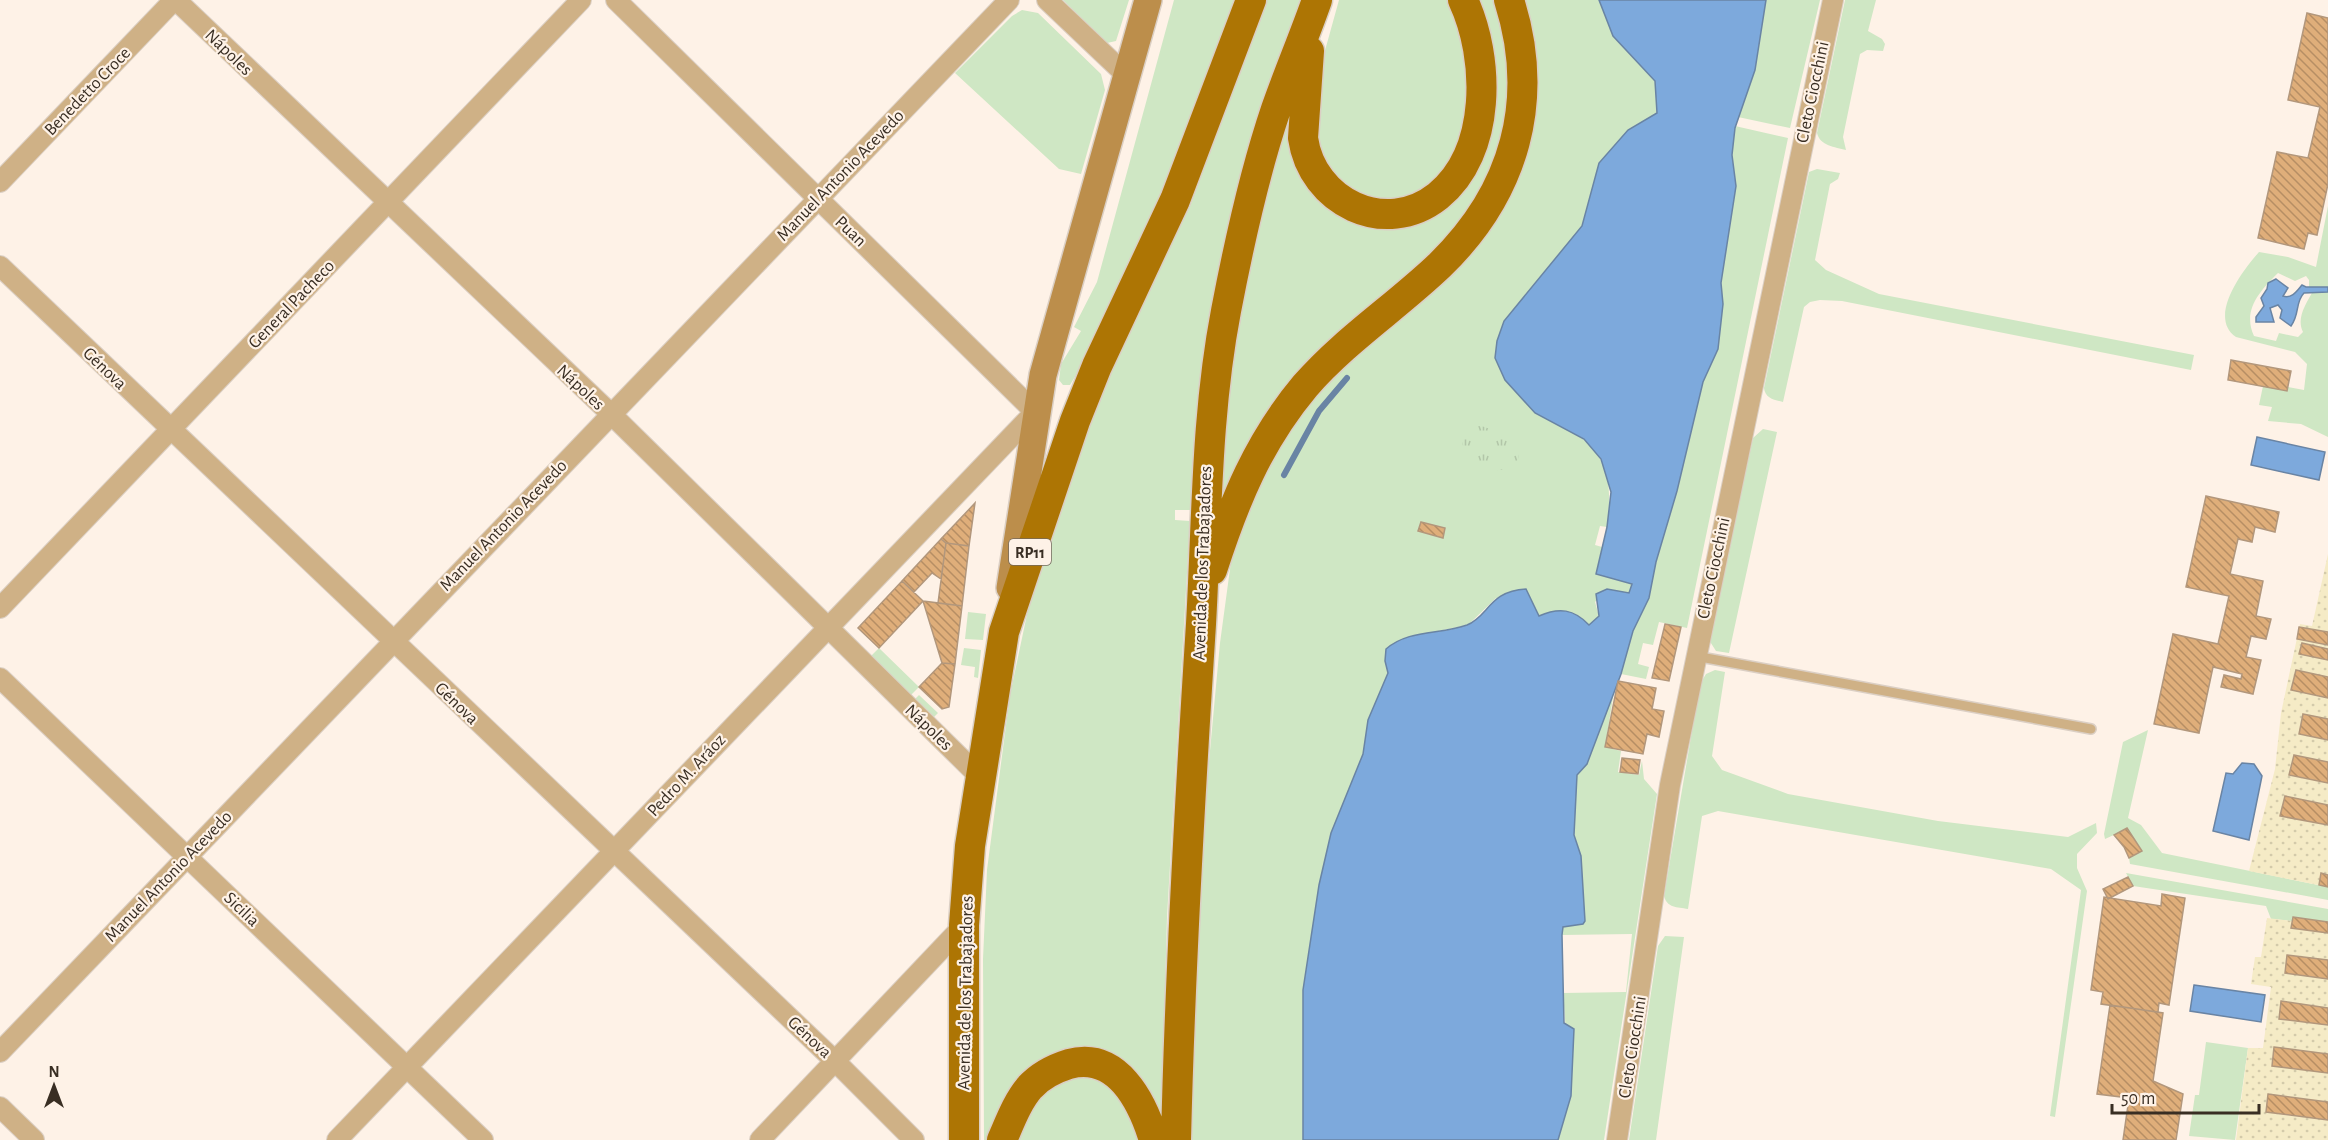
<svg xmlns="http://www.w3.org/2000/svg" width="2328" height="1140" viewBox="0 0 2328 1140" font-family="'Alegreya Sans',sans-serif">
	<defs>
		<pattern id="sand-dots" width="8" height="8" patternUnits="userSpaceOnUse" patternTransform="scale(1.5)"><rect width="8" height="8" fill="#f5ebc6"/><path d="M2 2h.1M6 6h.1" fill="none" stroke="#d3caaa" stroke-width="1.8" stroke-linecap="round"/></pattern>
		<pattern id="park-tufts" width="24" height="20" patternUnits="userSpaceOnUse" patternTransform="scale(1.5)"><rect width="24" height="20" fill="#cfe7c4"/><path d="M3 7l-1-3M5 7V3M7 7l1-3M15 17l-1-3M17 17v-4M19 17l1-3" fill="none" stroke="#b2c6a8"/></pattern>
		<pattern id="building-back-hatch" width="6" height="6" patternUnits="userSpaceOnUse" patternTransform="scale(1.5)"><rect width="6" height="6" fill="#dfae7a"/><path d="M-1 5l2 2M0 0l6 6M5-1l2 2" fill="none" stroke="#b68e64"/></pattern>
	</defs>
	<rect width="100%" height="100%" fill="#fef2e7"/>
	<path fill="#cfe7c4" d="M1063,0H1129L1116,41L1107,43Z
		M1174,0H1235L1149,228L1076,375L1070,385H1063L1059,380L1061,364L1081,331L1074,327L1097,282Z
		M1267,0H1300L1263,104L1195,436L1190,510H1175V520L1190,521L1167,917L1161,1134L1089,1052L994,1140H984L983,959L987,870L1010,695L1033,586L1069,475L1111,369L1190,206Z
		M1339,0H1451L1470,79L1460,147L1422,196L1362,202L1317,160L1321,65Z
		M1474,0H1499L1513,105L1480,204L1221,496V435L1244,293L1269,180L1292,106L1346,216L1461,187Z
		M1521,0H1599L1637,62L1655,81L1657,113L1628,130L1591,197L1582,226L1504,321L1572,431C1611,456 1612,486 1607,527L1600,526L1595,545L1602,547L1596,574L1632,583L1629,593L1607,589L1595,602L1599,616L1589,625C1575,609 1557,608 1539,616L1528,594L1496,598L1468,625L1404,638L1385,661L1388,673L1368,720L1363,754L1331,833L1319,885L1303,990V1140H1192L1193,1018L1203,826L1220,643L1235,532L1297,412L1493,214Z
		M1766,0H1820L1790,128L1738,117L1755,70Z
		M1845,0H1876L1868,31L1882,39L1885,44L1883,51L1867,50L1860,54L1843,137L1846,150C1835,147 1820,146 1817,133Z
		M1022,10L1038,13L1101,74L1105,90L1081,174L1059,169L955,73L1012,16Z
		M1735,126L1788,138L1687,628L1659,622L1653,645L1643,643L1638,664L1649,667L1646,679L1621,674L1633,631L1649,598L1656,562L1677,491L1703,382L1718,349L1723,304L1721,283L1736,186L1732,155Z
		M1817,169L1840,173L1838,179L1830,184L1815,260L1826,270L1879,294L2194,355L2191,370L1842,301L1820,300L1810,302L1804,307L1783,402C1774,400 1765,398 1764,388L1809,172Z
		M2328,206V287H2309V280L2306,276L2295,281L2278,273C2260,291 2242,310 2254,336L2276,341L2279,333L2298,337L2303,332C2296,318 2306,304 2313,291L2328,292V437L2301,424L2268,421L2272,407L2259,405L2263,386L2286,391L2288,387L2304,390L2307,364L2295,352L2236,337C2207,317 2243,270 2259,252L2288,257L2316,267Z
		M1763,429L1777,432L1729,653L1716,651L1709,640L1753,438Z
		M968,612L986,614L983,640L965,639Z
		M879,648L919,687L911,695L871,656Z
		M964,648L981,650L978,678L974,677L975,667L961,665Z
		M1715,670L1725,672L1712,756L1722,770L1788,794L1938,821L2068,837L2096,823L2097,833L2077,854V868L2087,891L2055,1117L2050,1116L2081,890L2051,869L1718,811L1702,816L1688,909C1677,907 1667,908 1664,896L1700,684L1706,674Z
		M1614,691L1605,747L1621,751L1618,772L1639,775L1642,761L1644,779L1657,794L1604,1140H1558L1571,1096L1563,993L1626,992L1632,934L1562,935L1563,927L1582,924L1581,856L1574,835L1577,775L1587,764Z
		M919,695L938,713L934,717L915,699Z
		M2148,730L2128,818L2141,825L2162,853L2328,887V900L2130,864L2129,858L2142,851L2127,829L2105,839L2104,834L2123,742Z
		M2126,873L2328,909V922L2293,917L2292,921L2271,919L2266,906L2133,886Z
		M1665,936L1684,937L1656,1140H1629L1658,946Z
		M2206,1042L2248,1048L2235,1140L2189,1136L2195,1095H2199Z
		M1110,1075L1144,1140H1008L1049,1078Z"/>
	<path fill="url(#sand-dots)" d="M2328,554V887L2249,871L2275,769L2281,713L2300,624L2312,626Z
		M2293,917L2328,922V1140H2236L2248,1048H2263L2271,987L2251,984L2255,957H2261L2267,918L2292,921Z"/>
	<path fill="url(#park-tufts)" d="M1478,426C1492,426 1516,443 1519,457C1508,486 1450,463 1465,432Z"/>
	<path fill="#7da9dc" stroke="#6984a4" stroke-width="1.5" d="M1599,0H1766L1755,70L1735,128L1732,155L1736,186L1721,283L1723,304L1718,349L1703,382L1677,491L1656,562L1649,598L1633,631L1621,674L1587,764L1577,775L1574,835L1581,856L1585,921L1583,924L1563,927L1562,935L1564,1023L1574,1029L1571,1096L1558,1140H1303V990L1319,885L1331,833L1363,754L1368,720L1388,673L1385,661L1386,649C1409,629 1440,635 1467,625C1489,616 1489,591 1526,589L1539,616C1559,607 1574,609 1589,625L1599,616L1596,594L1607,589L1629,593L1632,584L1596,574L1607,527L1611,492L1601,459L1584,439L1535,413L1505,380L1495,358L1497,341L1504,321L1582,226L1599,163L1628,130L1657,113L1655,81L1613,36Z
		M2276,279L2288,288L2283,296C2292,299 2297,291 2302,285L2306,287H2328V292L2304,293C2295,302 2300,314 2291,326L2280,318L2282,310L2278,305L2270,308L2274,322H2256V317L2264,306L2261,298L2267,289L2268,283Z
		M2257,437L2325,452L2319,480L2251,465Z
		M2242,763L2254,764L2262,776L2249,840L2213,831L2226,773L2233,774Z
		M2194,985L2265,995L2261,1022L2190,1011Z"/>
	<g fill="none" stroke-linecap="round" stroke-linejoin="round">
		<path stroke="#6984a4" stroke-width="6" d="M1284,475L1319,411L1347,378"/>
	</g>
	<path fill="url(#building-back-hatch)" stroke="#b2977c" stroke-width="1.5" d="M2307,13L2328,18V184L2317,235L2308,233L2304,249L2258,238L2277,152L2308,158L2320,107L2288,100Z
		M2231,360L2291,371L2287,391L2228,380Z
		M2206,496L2279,512L2275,532L2255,527L2252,542L2238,539L2230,574L2263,581L2256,616L2271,619L2266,639L2251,636L2246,657L2261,660L2253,694L2221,687L2224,675L2241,679L2242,674L2213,667L2199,733L2154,724L2173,634L2218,644L2229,596L2186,587Z
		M975,503L969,546L946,543L941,539Z
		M1421,522L1445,528L1443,538L1418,531Z
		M941,539L946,543L941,579L932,573L914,592L902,581Z
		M946,543L969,546L962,606L938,603Z
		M902,581L923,601L879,648L858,628Z
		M923,601L962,606L955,664L942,663Z
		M1665,624L1681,627L1669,681L1652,678Z
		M2299,627L2328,632V645L2297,639Z
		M2302,643L2328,649V660L2299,654Z
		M942,663L955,664L949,707L942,709L919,687Z
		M2296,670L2328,677V698L2291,690Z
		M1618,681L1656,688L1652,709L1664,711L1659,737L1647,734L1643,754L1605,747Z
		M2303,714L2328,719V740L2299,734Z
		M2294,755L2328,762V783L2289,775Z
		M1622,758L1640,760L1638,774L1620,772Z
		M2285,796L2328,805V825L2280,816Z
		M2127,828L2142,851L2129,858L2124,847L2114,835Z
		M2321,873L2328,875V887L2319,885Z
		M2128,877L2133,886L2108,899L2103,889Z
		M2162,894L2185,898L2169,1005L2159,1003L2158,1012L2101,1004L2103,992L2091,990L2104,897L2161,906Z
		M2293,917L2328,922V933L2291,928Z
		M2287,955L2328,960V979L2285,973Z
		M2281,1001L2328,1008V1025L2279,1019Z
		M2110,1005L2163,1013L2153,1081L2183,1094L2176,1140H2123L2129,1098L2097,1094Z
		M2274,1047L2328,1054V1073L2272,1066Z
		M2268,1094L2328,1102V1120L2266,1112Z"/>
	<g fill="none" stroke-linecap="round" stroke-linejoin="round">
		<defs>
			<path id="service" d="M1695,656L2091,729"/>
			<path id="minor" d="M176,0L610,413L982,779
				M1047,0L1126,75
				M0,182L174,0
				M0,266L836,1062L914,1140
				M0,608L581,0
				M0,678L483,1140
				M0,1052L1009,0
				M0,1107L34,1140
				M337,1140L1035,412L616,0
				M760,1140L964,925
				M1617,1140L1670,785L1833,0"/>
			<path id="secondary" d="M1010,588L1043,375L1148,0"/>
			<path id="primary" d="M1309,51L1303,138C1312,202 1385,238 1438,196C1492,152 1490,58 1463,0
				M1212,570C1234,502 1258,442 1305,386C1345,340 1396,307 1440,265C1515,192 1541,100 1509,0
				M964,1140V925L970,846L1004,632L1075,421L1097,366L1175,200L1251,0
				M1002,1140C1010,1122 1017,1102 1030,1087C1041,1075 1053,1069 1069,1064C1117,1051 1142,1101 1154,1140
				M1176,1140C1180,968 1190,796 1201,624C1207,519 1206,415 1226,311C1239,243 1254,174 1276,109C1289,72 1304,37 1317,0"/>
		</defs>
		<use href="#service" stroke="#dbcfc4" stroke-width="12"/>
		<use href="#minor" stroke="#dbcfc4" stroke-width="22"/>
		<use href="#secondary" stroke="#dbcfc4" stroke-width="30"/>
		<use href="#primary" stroke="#dbcfc4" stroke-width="33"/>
		<use href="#service" stroke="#cfb186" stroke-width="9"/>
		<use href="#minor" stroke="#cfb186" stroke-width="20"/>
		<use href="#secondary" stroke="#bc8e4b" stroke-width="27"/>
		<use href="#primary" stroke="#ad7504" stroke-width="30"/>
	</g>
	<g text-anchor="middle" stroke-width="4.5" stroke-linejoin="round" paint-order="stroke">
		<rect fill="#fef2e7" stroke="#74695e" stroke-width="1.5" x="1009" y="539" width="42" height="26" rx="4.5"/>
		<g font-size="16" font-weight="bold" fill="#392e23">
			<text x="1030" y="558">RP11</text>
		</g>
		<g font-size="18" fill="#392e23" stroke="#fef2e7">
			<text transform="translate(229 52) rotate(44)" y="6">Nápoles</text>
			<text transform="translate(87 91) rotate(-46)" y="6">Benedetto Croce</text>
			<text transform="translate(1812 92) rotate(-78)" y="6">Cleto Ciocchini</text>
			<text transform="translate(840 175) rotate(-46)" y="6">Manuel Antonio Acevedo</text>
			<text transform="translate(851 231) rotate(44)" y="6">Puan</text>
			<text transform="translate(291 304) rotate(-46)" y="6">General Pacheco</text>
			<text transform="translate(105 368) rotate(44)" y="6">Génova</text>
			<text transform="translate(581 387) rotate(43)" y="6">Nápoles</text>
			<text transform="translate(503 525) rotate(-46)" y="6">Manuel Antonio Acevedo</text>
			<text transform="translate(1202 563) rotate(-88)" y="6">Avenida de los Trabajadores</text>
			<text transform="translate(1713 568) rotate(-78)" y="6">Cleto Ciocchini</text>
			<text transform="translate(457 703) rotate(44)" y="6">Génova</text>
			<text transform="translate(929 727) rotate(44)" y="6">Nápoles</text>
			<text transform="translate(686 775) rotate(-47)" y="6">Pedro M. Aráoz</text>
			<text transform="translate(168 876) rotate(-46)" y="6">Manuel Antonio Acevedo</text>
			<text transform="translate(242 909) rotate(44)" y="6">Sicilia</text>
			<text transform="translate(965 993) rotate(-89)" y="6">Avenida de los Trabajadores</text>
			<text transform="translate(810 1037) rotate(43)" y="6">Génova</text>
			<text transform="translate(1632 1047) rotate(-81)" y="6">Cleto Ciocchini</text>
		</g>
	</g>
	<g transform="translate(54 1086)" stroke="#fef2e7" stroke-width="4.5" paint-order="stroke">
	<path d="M0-4.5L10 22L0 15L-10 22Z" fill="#392e23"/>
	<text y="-9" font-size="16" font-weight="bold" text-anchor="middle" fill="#392e23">N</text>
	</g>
	<path d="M2112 1104v9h147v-9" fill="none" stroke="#392e23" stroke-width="3"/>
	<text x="2121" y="1104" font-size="18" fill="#392e23" stroke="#fef2e7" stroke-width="4.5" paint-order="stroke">50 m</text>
</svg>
